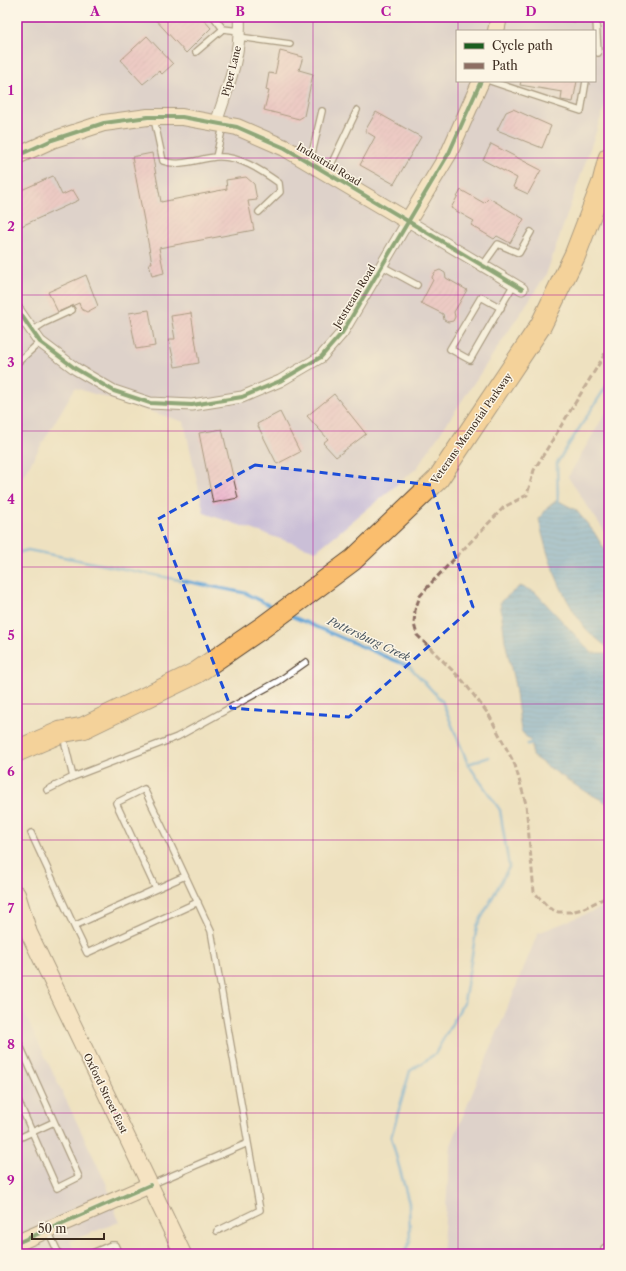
<svg xmlns="http://www.w3.org/2000/svg" width="626" height="1271" viewBox="0 0 626 1271" font-family="'Libre Caslon Text',serif">
	<defs>
		<pattern id="water-rules" width="6" height="5" patternUnits="userSpaceOnUse"><rect width="6" height="5" fill="#64a5d7"/><path d="M0 2.5h6" fill="none" stroke="#5487ae"/></pattern>
		<pattern id="building-hatch" width="6" height="6" patternUnits="userSpaceOnUse"><rect width="6" height="6" fill="#eaaecb"/><path d="M-1 1l2-2M0 6l6-6M5 7l2-2" fill="none" stroke="#bf8ea4"/></pattern>
	</defs>
	<rect width="100%" height="100%" fill="#fcf5e5"/>
	<filter id="ink" filterUnits="userSpaceOnUse"><feTurbulence type="fractalNoise" baseFrequency=".025" numOctaves="2"/><feDisplacementMap in="SourceGraphic" scale="8" xChannelSelector="R" yChannelSelector="G"/><feConvolveMatrix kernelMatrix="1 2 1 2 8 2 1 2 1" color-interpolation-filters="sRGB"/></filter>
	<filter id="wash" filterUnits="userSpaceOnUse"><feTurbulence type="fractalNoise" baseFrequency=".012" numOctaves="4" result="noise"/><feDisplacementMap in="SourceGraphic" scale="16" xChannelSelector="R" yChannelSelector="G"/><feGaussianBlur stdDeviation="0.9" result="paint"/><feColorMatrix in="noise" values="0 0 0 0 0 0 0 0 0 0 0 0 0 0 0 0 0 1.4 0 .05"/><feComposite in="paint" operator="in"/></filter>
	<g filter="url(#wash)">
		<rect width="100%" height="100%" fill="#eee1c0"/>
		<path fill="#cabfd7" fill-rule="evenodd" d="M17,17H609V70L606,103L546,275L417,468L316,551L204,513L184,422L75,388L17,486ZM457,31H595V81H457Z
			M609,407V538L568,477Z
			M609,905V1254H442L451,1145L538,933Z
			M17,998L106,1183L119,1222L70,1241L75,1254H17Z"/>
		<path fill="url(#water-rules)" stroke="#50687a" d="M557,500L576,510L594,532L609,557V649C600,641 588,633 582,624C560,593 546,556 539,519L548,507Z
			M520,586L535,592L592,653H609V804L581,789L532,756V743L521,731L515,686L505,641L500,602Z"/>
		<g fill="none" stroke-linecap="round" stroke-linejoin="round">
			<path stroke="#64a5d7" stroke-width="3" d="M558,502L557,463L609,382
				M17,553L28,550L245,593L275,608
				M291,616L410,667L442,701L468,764L500,810L509,867L477,926L464,1002L435,1054L410,1071L391,1137L409,1203L410,1242L403,1254
				M528,744L535,742
				M468,764L489,757"/>
		</g>
		<g id="blocks">
			<path fill="url(#building-hatch)" d="M153,17H201L211,28L186,53Z
				M147,36L173,64L162,74L159,71L143,84L121,60Z
				M280,51L303,57L299,70L313,74L304,116L299,119L264,110L269,91L266,90L269,73L275,74Z
				M521,81H577L573,102L561,100L562,92L520,85Z
				M513,109L551,126L542,148L497,130L506,112Z
				M376,112L421,137L394,184L360,165L375,137L365,131Z
				M491,144L541,170L528,194L513,187L517,178L483,160Z
				M152,153L161,202L227,189L226,180L246,177L254,184L257,200L248,201L254,230L159,248L164,273L152,276L149,263H152L132,157Z
				M53,176L62,195L73,190L79,200L17,228V192Z
				M461,190L484,203L489,198L524,219L510,243L497,236L494,239L471,225L474,221L451,208Z
				M440,270L445,273L446,278L467,290L454,312L455,317L453,321L448,322L444,320L443,314L421,303L433,280L432,277L435,272Z
				M86,275L98,306L87,312L81,309L79,303L58,312L48,292Z
				M149,310L155,346L136,349L129,313Z
				M191,313L199,363L175,367L169,339H175L171,316Z
				M334,394L366,434L336,457L323,443L328,439L307,416Z
				M280,412L300,452L277,464L257,424Z
				M222,429L238,498L213,503L199,433Z"/>
		</g>
	</g>
	<g filter="url(#ink)">
		<use href="#blocks" fill-opacity="0" stroke="#564536" stroke-width="1"/>
		<g fill="none" stroke-linecap="round" stroke-linejoin="round">
			<defs>
				<path id="lane" d="M559,17L596,20L598,53
					M223,29L240,31
					M239,37L290,44
					M196,52L223,29L214,17
					M490,81L581,111L586,81
					M154,119L163,161C179,167 198,159 215,157C238,155 261,170 279,183L280,192L259,212
					M216,157L223,126
					M310,162L322,111
					M328,171L357,110
					M483,265L498,244L519,253L531,232
					M382,266L417,285
					M501,308L481,297L450,349L470,360L514,284
					M32,331L44,323L72,310
					M17,363L40,342
					M65,744L73,777
					M47,790L73,777L177,737L279,681L306,662
					M31,833L74,926L156,889
					M74,926L87,953L198,902
					M17,1039L79,1177L57,1188L17,1098
					M17,1139L54,1122
					M150,1185L248,1143L211,931C189,884 167,836 144,789L116,803L156,889L185,876
					M48,1231L59,1254
					M217,1231L260,1210L248,1143
					M90,1254L111,1245H115L119,1254
					M604,1254V1248L609,1245"/>
				<path id="street" d="M216,123C227,89 242,53 239,17
					M17,309L40,342L76,369L114,391L150,403L192,405L242,397L280,381L321,357L342,333L408,221L522,289"/>
				<path id="secondary" d="M496,31L499,17
					M17,156L52,140L104,123L148,117H182L237,127L285,148L408,221L449,153L481,81
					M17,894L29,933L183,1254
					M17,1243L150,1185"/>
				<path id="highway" d="M17,751L61,732L83,728L196,673L263,627L353,560L438,479L541,325L575,255L603,182L609,158"/>
			</defs>
			<use href="#lane" stroke="#564536" stroke-width="8"/>
			<use href="#street" stroke="#564536" stroke-width="13"/>
			<use href="#secondary" stroke="#564536" stroke-width="18"/>
			<use href="#highway" stroke="#564536" stroke-width="23"/>
			<use href="#lane" stroke="#fff" stroke-width="5.5"/>
			<use href="#street" stroke="#fff" stroke-width="11"/>
			<use href="#secondary" stroke="#fde5c5" stroke-width="16"/>
			<use href="#highway" stroke="#fabe6e" stroke-width="21"/>
			<path stroke="#8d6e63" stroke-width="3" stroke-dasharray="6 3" stroke-linecap="butt" d="M609,345L602,359L534,470L527,495L504,507L433,581L420,596L415,610L414,624L417,635L463,681L489,715L515,765L526,804L534,892L549,908L558,912H571L582,909L609,896"/>
			<defs>
				<path id="cycleway" d="M17,156L52,140L104,123L148,117H182L237,127L285,148L522,289
					M17,309L40,342L76,369L114,391L150,403L192,405L242,397L280,381L321,357L342,333L449,153L481,81
					M17,1243L150,1185"/>
			</defs>
			<use href="#cycleway" stroke="#fcf5e5" stroke-width="6"/>
			<use href="#cycleway" stroke="#1b5e20" stroke-width="4"/>
		</g>
	</g>
	<path d="M0 0H626V1271H0ZM255,465L431,485L473,607L349,717L231,708L158,519Z" fill="#eee1c0" fill-opacity=".55" fill-rule="evenodd"/>
	<path fill="none" stroke="#1d4ed8" stroke-width="3" stroke-dasharray="8 5" stroke-linejoin="round" d="M255,465L431,485L473,607L349,717L231,708L158,519Z"/>
	<path fill="none" stroke="#b5179e" stroke-width="1" stroke-opacity="0.55" d="M168,17V1254M313,17V1254M458,17V31M458,81V1254M17,158H609M17,295H609M17,431H609M17,567H609M17,704H609M17,840H609M17,976H609M17,1113H609"/>
	<g text-anchor="middle" stroke-width="3" stroke-linejoin="round" paint-order="stroke">
		<g font-size="10" fill="#3b2a1e" stroke="#fcf5e5">
			<text transform="translate(231 71) rotate(-76)" y="4">Piper Lane</text>
			<text transform="translate(329 164) rotate(31)" y="4">Industrial Road</text>
			<text transform="translate(354 296) rotate(-59)" y="4">Jetstream Road</text>
			<text transform="translate(471 428) rotate(-55)" y="4">Veterans Memorial Parkway</text>
			<text transform="translate(106 1093) rotate(64)" y="4">Oxford Street East</text>
		</g>
		<g font-size="11" font-style="italic" fill="#49555f" stroke="#fcf5e5">
			<text transform="translate(369 639) rotate(25)" y="4">Pottersburg Creek</text>
		</g>
	</g>
	<rect width="626" height="1271" fill="none" stroke="#fcf5e5" stroke-width="44"/>
	<rect x="456" y="30" width="140" height="52" fill="#fcf5e5" stroke="#afa495"/>
	<rect x="464" y="43" width="20" height="6" fill="#1b5e20" stroke="#afa495"/>
	<text x="492" y="50" font-size="12" fill="#3b2a1e">Cycle path</text>
	<rect x="464" y="63" width="20" height="6" fill="#8d6e63" stroke="#afa495"/>
	<text x="492" y="70" font-size="12" fill="#3b2a1e">Path</text>
	<path d="M32 1233v6h72v-6" fill="none" stroke="#3b2a1e" stroke-width="2"/>
	<text x="38" y="1233" font-size="12" fill="#3b2a1e" stroke="#fcf5e5" stroke-width="3" paint-order="stroke">50 m</text>
	<rect x="22" y="22" width="582" height="1227" fill="none" stroke="#b5179e" stroke-width="1.5"/>
	<g font-size="13" text-anchor="middle" font-weight="bold" fill="#b5179e">
		<text x="95" y="16">A</text>
		<text x="240" y="16">B</text>
		<text x="386" y="16">C</text>
		<text x="531" y="16">D</text>
		<text x="11" y="95">1</text>
		<text x="11" y="231">2</text>
		<text x="11" y="367">3</text>
		<text x="11" y="504">4</text>
		<text x="11" y="640">5</text>
		<text x="11" y="776">6</text>
		<text x="11" y="913">7</text>
		<text x="11" y="1049">8</text>
		<text x="11" y="1185">9</text>
	</g>
</svg>
